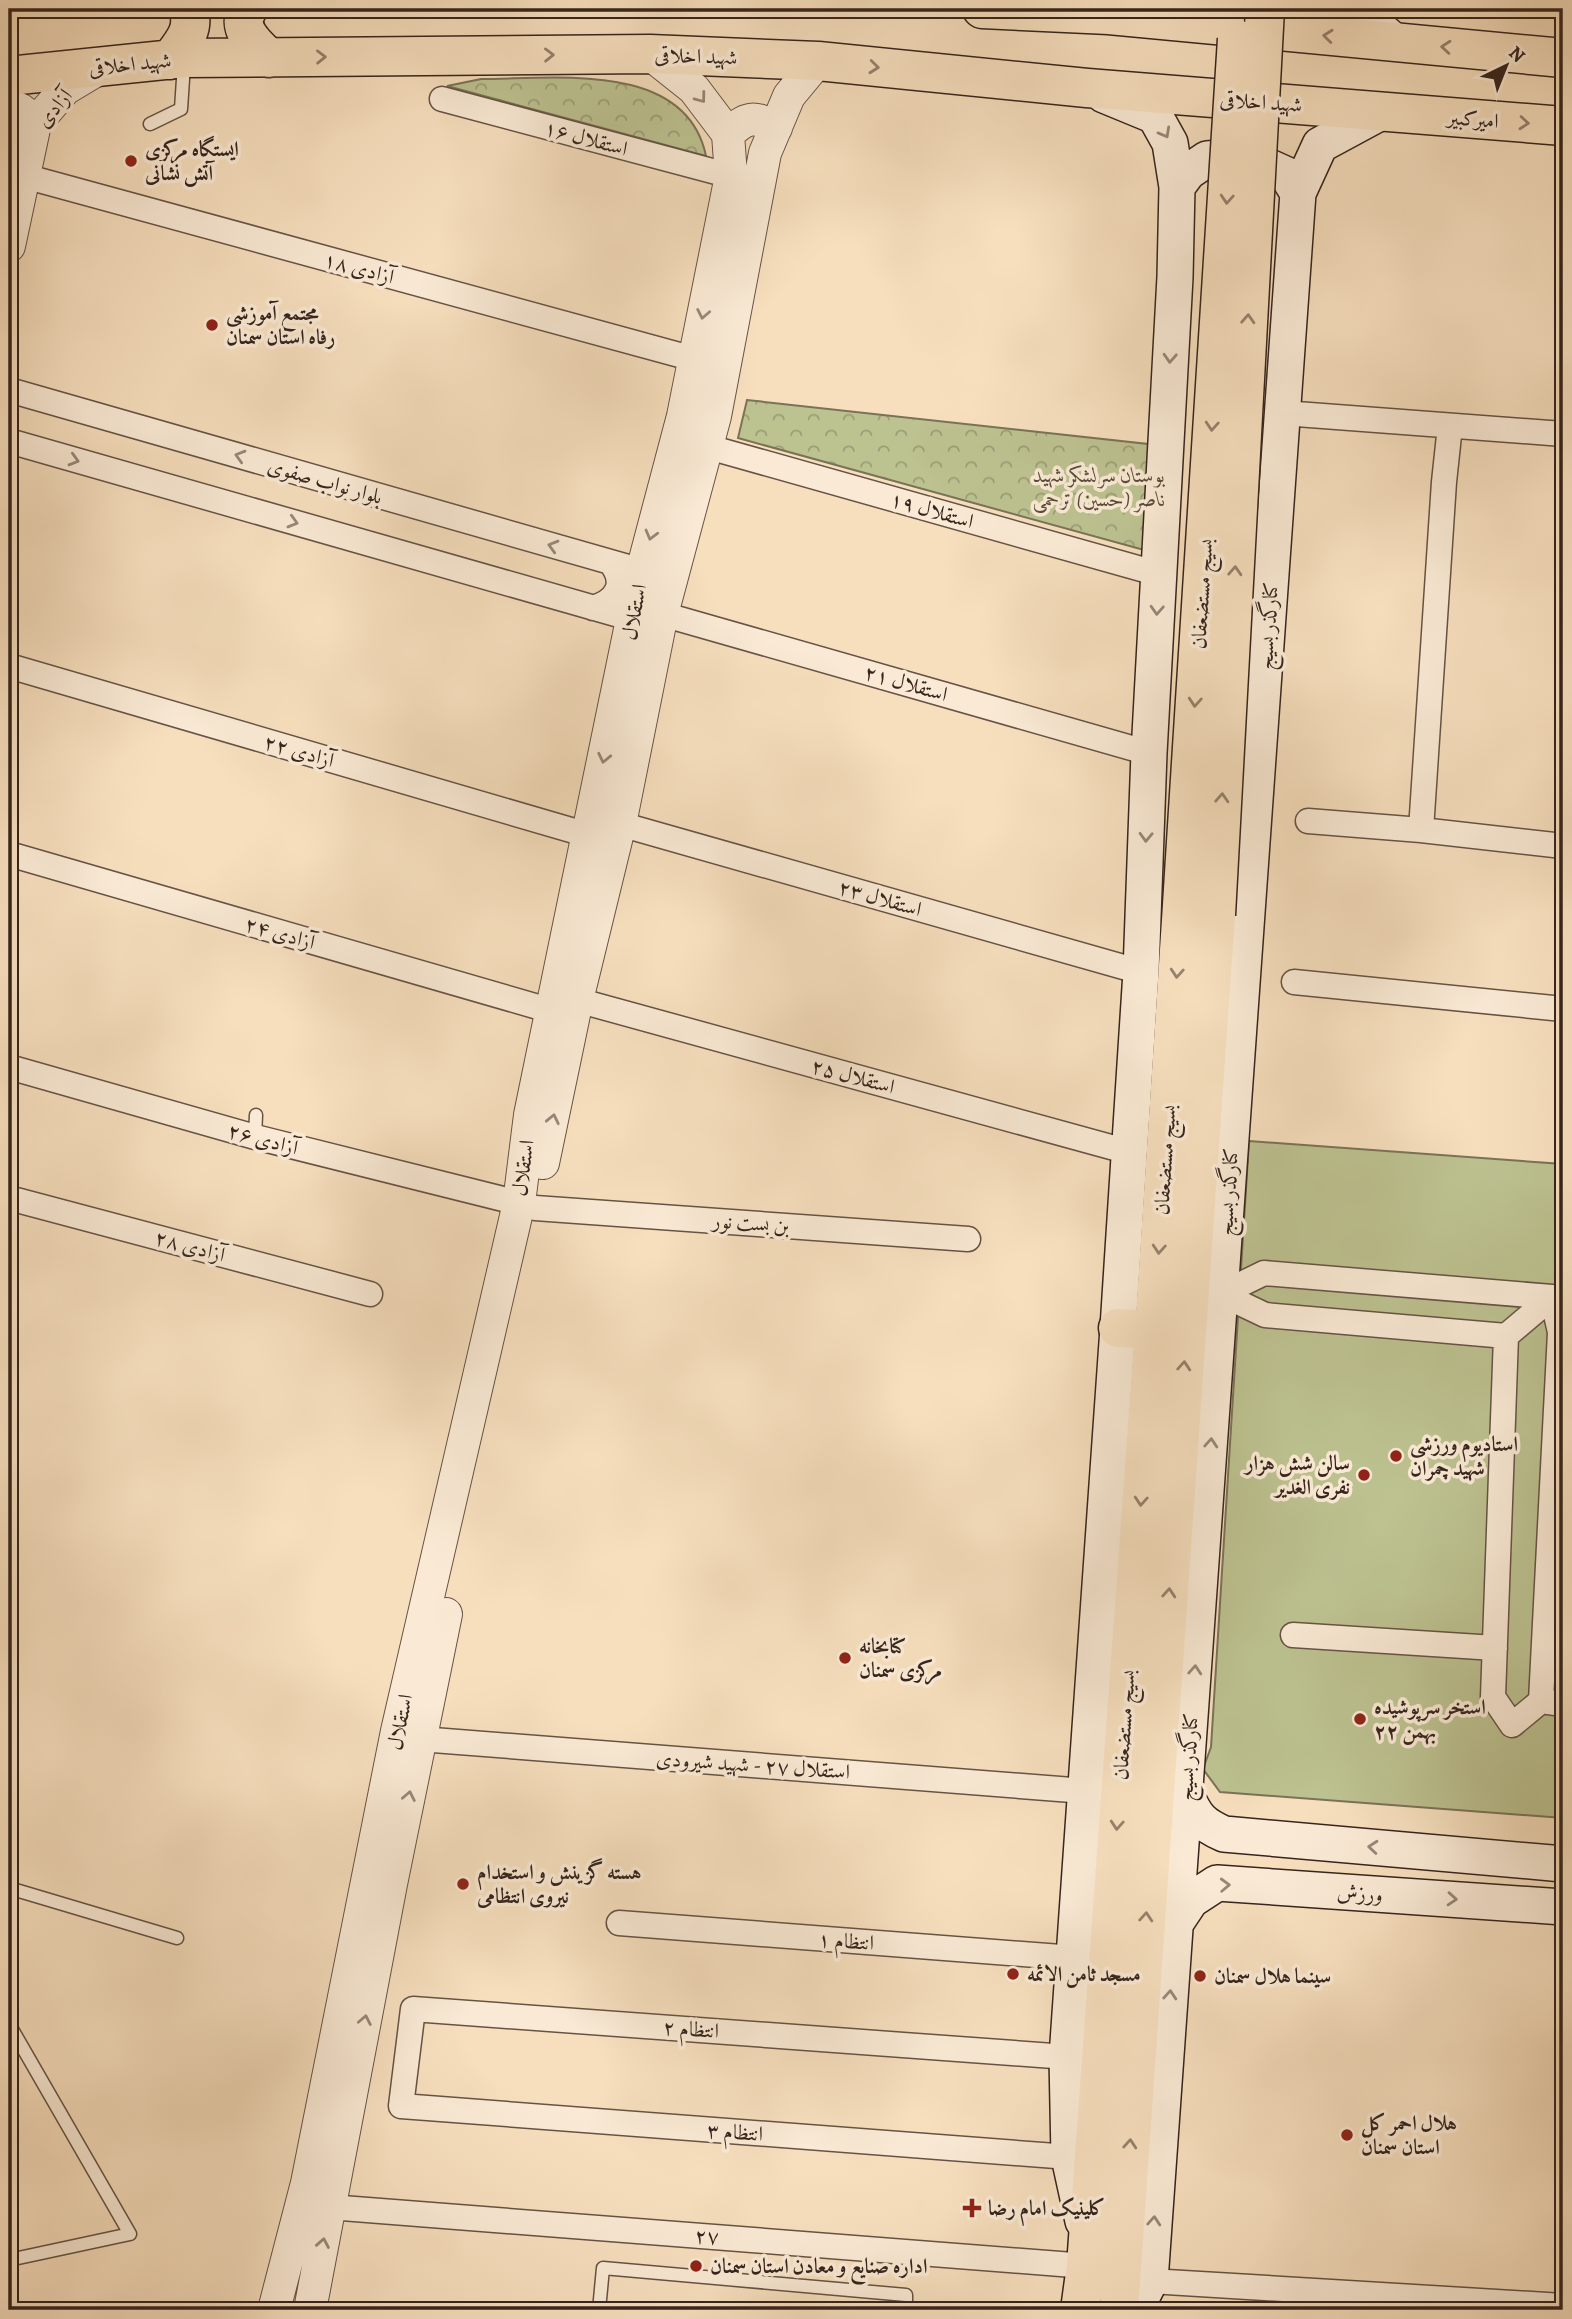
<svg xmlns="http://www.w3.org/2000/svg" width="1572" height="2319" viewBox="0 0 1572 2319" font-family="Alegreya,Amiri,serif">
	<defs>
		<pattern id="park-crowns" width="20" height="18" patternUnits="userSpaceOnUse" patternTransform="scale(1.75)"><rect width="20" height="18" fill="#bdc291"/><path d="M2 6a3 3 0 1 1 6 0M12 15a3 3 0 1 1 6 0" fill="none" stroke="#9a9d76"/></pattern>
	</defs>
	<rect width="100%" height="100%" fill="#f7dfbe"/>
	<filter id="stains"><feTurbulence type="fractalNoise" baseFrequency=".00286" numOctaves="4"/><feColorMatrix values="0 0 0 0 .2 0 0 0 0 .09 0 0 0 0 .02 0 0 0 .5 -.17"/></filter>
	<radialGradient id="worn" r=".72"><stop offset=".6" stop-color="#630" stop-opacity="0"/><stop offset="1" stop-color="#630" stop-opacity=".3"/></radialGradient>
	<path fill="url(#park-crowns)" stroke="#7a7357" stroke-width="2" d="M481,79C554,79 686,60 706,156L447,86Z
		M747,400L1157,445L1144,550L738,438Z"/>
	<path fill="#bdc291" stroke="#7a7357" stroke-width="2" d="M1249,1141L1563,1164V1818L1220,1792L1203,1769L1211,1747Z"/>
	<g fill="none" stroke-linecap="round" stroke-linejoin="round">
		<defs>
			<path id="service" d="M150,124L181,109L184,64
				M255,1137L256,1115
				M9,1888L177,1938
				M9,2024L130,2234L9,2260
				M599,2310L603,2268L906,2295V2310"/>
			<path id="minor" d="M442,99L731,176
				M24,176L694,359
				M9,390L642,571
				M1283,413L1563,434
				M9,441L633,619
				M705,446L1159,574
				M593,608C616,601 628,584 610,562
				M662,614L1149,753
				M9,666L588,835
				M1308,821L1421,830L1563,846
				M620,824L1141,972
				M1421,830L1444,482L1450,426
				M9,854L552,1011
				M1294,982L1563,1009
				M577,1000L1129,1152
				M9,1067L255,1137L519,1203
				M9,1198L370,1294
				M535,1208L968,1239
				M1264,1273L1552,1297L1560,1332L1541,1701L1512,1725L1493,1697L1506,1336L1265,1315L1221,1294Z
				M1506,1336L1552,1297
				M1293,1635L1495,1648
				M1541,1701L1563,1704
				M420,1739L1085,1791
				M619,1923L1074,1958
				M1067,2057L413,2009L401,2106L1069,2157
				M329,2207L1086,2266
				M1150,2281L1563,2306"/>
			<path id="tertiary" d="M9,106C21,107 28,115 35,124
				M728,134C747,117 753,115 776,128
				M9,246L35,124L65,89L100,68
				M543,1163L577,1000L620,824L662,614L715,416L765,153L789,96L818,61
				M274,2310L307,2183L397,1731L519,1203L530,1115L642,571L683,416L731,176L728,134L694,89L650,54
				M310,2310L391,1884L446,1614"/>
			<path id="secondary" d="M1357,9L1396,43
				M1177,187L1188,172L1207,159L1245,156L1287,175L1298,193
				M1186,1795C1196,1817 1201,1824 1224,1834L1563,1864
				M1175,1924L1191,1900L1217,1883L1563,1907
				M1083,2221L1069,2157L1067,2057L1118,1328L1141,972L1149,753L1175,277L1177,187L1170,143L1155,116L1104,95
				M1135,2310L1150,2281L1298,193L1320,145L1383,111"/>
			<path id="primary" d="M248,9C235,28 255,45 269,58
				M982,9L1109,15L1563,58
				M170,60C182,44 196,29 188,9
				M9,76L184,58L650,54L818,61L1087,88L1563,126
				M1118,1328L1154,1330
				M1080,2310L1086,2266L1154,1330L1182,905
				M1119,2310L1216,915"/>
		</defs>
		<use href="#service" stroke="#665345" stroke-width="15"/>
		<use href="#minor" stroke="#665345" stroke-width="27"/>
		<use href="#tertiary" stroke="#665345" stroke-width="34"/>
		<use href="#secondary" stroke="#36241d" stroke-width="38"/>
		<use href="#primary" stroke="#36241d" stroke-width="41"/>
		<use href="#service" stroke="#faead5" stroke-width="12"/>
		<use href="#minor" stroke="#faead5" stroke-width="24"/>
		<use href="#tertiary" stroke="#faead5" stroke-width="32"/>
		<use href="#secondary" stroke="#faead5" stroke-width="35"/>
		<use href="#primary" stroke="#f7dfbe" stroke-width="38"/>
		<defs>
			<path id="primary-bridge" d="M1182,905L1237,39
				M1216,915L1265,9"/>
		</defs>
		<use href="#primary-bridge" stroke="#36241d" stroke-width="41" stroke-linecap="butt"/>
		<use href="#primary-bridge" stroke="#f7dfbe" stroke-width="38"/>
	</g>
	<defs><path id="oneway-chevron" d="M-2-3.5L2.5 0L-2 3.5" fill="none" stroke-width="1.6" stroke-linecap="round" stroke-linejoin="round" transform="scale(1.75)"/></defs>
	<g stroke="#96826e">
		<use href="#oneway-chevron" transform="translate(1328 36) rotate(-174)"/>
		<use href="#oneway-chevron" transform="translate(1446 47) rotate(-175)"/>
		<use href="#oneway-chevron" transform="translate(549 55) rotate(-1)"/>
		<use href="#oneway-chevron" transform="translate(321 57) rotate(-1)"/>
		<use href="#oneway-chevron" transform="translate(874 67) rotate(6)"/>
		<use href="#oneway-chevron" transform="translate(1524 123) rotate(5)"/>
		<use href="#oneway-chevron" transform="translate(1227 199) rotate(94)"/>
		<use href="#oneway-chevron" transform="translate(1248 319) rotate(-87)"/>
		<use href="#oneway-chevron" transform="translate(1212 426) rotate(94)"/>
		<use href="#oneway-chevron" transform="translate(1235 571) rotate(-87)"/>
		<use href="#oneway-chevron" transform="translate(1195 702) rotate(94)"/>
		<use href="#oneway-chevron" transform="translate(1222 798) rotate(-87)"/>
		<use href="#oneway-chevron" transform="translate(1177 973) rotate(94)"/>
		<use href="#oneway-chevron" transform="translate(1159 1249) rotate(94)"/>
		<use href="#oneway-chevron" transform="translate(1184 1366) rotate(-86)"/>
		<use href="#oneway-chevron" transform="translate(1141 1501) rotate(94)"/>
		<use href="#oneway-chevron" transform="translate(1169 1593) rotate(-86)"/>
		<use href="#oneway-chevron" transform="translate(1117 1825) rotate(94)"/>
		<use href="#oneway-chevron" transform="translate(1146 1917) rotate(-86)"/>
		<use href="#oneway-chevron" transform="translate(1130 2144) rotate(-86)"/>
	</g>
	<g stroke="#988779">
		<use href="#oneway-chevron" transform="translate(701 98) rotate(53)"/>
		<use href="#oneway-chevron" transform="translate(1165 133) rotate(61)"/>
		<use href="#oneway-chevron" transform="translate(703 314) rotate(101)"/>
		<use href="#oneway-chevron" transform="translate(1170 358) rotate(93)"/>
		<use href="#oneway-chevron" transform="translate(240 456) rotate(-164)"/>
		<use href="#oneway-chevron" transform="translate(74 460) rotate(16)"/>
		<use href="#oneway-chevron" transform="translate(293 522) rotate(16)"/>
		<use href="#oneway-chevron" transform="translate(651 535) rotate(105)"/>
		<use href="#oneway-chevron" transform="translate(553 546) rotate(-164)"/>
		<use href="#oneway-chevron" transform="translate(1157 610) rotate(93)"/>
		<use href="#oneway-chevron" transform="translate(604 758) rotate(102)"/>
		<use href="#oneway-chevron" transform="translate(1146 837) rotate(92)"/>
		<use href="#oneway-chevron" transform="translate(553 1119) rotate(-78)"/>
		<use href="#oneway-chevron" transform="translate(1211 1443) rotate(-86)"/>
		<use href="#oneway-chevron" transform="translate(1195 1670) rotate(-86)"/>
		<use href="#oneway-chevron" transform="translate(409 1796) rotate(-79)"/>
		<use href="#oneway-chevron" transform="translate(1373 1847) rotate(-175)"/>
		<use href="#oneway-chevron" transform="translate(1225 1885) rotate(-2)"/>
		<use href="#oneway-chevron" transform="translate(1452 1899) rotate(4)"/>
		<use href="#oneway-chevron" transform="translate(1170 1995) rotate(-86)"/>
		<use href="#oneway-chevron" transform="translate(365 2020) rotate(-79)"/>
		<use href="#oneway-chevron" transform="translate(1154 2221) rotate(-86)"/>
		<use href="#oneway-chevron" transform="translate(323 2243) rotate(-80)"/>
	</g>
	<g fill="#8f2418" stroke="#faead5" stroke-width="2.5">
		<circle cx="131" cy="161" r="7"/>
		<circle cx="212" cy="325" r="7"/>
		<circle cx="1396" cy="1456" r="7"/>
		<circle cx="1364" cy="1475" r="7"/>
		<circle cx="845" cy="1658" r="7"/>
		<circle cx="1360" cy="1719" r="7"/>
		<circle cx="463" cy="1884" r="7"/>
		<circle cx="1013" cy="1974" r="7"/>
		<circle cx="1200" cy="1976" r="7"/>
		<circle cx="1347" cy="2135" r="7"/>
		<path d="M968.5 2197.5h7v7h7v7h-7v7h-7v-7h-7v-7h7z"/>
		<circle cx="696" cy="2266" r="7"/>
	</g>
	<g text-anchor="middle" stroke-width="7" stroke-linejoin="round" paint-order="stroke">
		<g font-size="21" fill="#36241d" stroke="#faead5">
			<text transform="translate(696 56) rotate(2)" y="7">شهید اخلاقی</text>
			<text transform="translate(130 64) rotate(-6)" y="7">شهید اخلاقی</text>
			<text transform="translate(1261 102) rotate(4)" y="7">شهید اخلاقی</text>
			<text transform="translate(54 108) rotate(-50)" y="7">آزادی</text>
			<text transform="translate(1473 119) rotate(5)" y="7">امیرکبیر</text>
			<text transform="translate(586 138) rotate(15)" y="7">استقلال ۱۶</text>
			<text transform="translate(359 268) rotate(15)" y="7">آزادی ۱۸</text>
			<text transform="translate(325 481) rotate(16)" y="7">بلوار نواب صفوی</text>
			<text transform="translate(932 510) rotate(16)" y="7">استقلال ۱۹</text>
			<text transform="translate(1202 594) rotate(-86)" y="7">بسیج مستضعفان</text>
			<text transform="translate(634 612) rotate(-79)" y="7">استقلال</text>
			<text transform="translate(1268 626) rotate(-86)" y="7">کنارگذر بسیج</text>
			<text transform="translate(906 683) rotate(16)" y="7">استقلال ۲۱</text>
			<text transform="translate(299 751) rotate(16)" y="7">آزادی ۲۲</text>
			<text transform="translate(880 898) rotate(16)" y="7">استقلال ۲۳</text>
			<text transform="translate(280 933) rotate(16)" y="7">آزادی ۲۴</text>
			<text transform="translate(853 1076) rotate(15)" y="7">استقلال ۲۵</text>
			<text transform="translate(263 1139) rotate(15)" y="7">آزادی ۲۶</text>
			<text transform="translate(1165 1160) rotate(-86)" y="7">بسیج مستضعفان</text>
			<text transform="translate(523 1168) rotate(-82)" y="7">استقلال</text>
			<text transform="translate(1228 1192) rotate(-86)" y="7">کنارگذر بسیج</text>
			<text transform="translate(751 1223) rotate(4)" y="7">بن بست نور</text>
			<text transform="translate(190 1246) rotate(15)" y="7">آزادی ۲۸</text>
			<text transform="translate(400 1722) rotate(-78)" y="7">استقلال</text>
			<text transform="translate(1124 1725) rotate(-86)" y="7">بسیج مستضعفان</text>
			<text transform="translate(1188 1757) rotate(-86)" y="7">کنارگذر بسیج</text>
			<text transform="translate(753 1765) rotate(4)" y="7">استقلال ۲۷ - شهید شیرودی</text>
			<text transform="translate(1360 1893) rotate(4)" y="7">ورزش</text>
			<text transform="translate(846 1941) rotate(4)" y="7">انتظام ۱</text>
			<text transform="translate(691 2029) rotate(4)" y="7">انتظام ۲</text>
			<text transform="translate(735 2132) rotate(4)" y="7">انتظام ۳</text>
			<text transform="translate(707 2236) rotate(4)" y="7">۲۷</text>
		</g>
		<g font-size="21" font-weight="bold" fill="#36241d" stroke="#faead5" text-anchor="start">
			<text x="145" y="156">ایستگاه مرکزی<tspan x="145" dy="24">آتش نشانی</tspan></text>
			<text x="226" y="320">مجتمع آموزشی<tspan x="226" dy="24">رفاه استان سمنان</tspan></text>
			<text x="1410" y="1451">استادیوم ورزشی<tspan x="1410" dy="24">شهید چمران</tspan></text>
			<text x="1350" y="1470" text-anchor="end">سالن شش هزار<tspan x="1350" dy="24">نفری الغدیر</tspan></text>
			<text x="859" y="1653">کتابخانه<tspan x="859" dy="24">مرکزی سمنان</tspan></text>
			<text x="1374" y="1714">استخر سرپوشیده<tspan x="1374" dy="24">۲۲ بهمن</tspan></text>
			<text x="477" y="1879">هسته گزینش و استخدام<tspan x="477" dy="24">نیروی انتظامی</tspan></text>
			<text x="1027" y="1981">مسجد ثامن الائمه</text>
			<text x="1214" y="1983">سینما هلال سمنان</text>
			<text x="1361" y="2130">هلال احمر کل<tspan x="1361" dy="24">استان سمنان</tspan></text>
			<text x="988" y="2215">کلینیک امام رضا</text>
			<text x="710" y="2273">اداره صنایع و معادن استان سمنان</text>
		</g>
		<g font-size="21" font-style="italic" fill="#584c3a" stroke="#faead5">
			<text x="1099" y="482">بوستان سرلشکر شهید<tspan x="1099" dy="24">ناصر (حسین) ترحمی</tspan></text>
		</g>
	</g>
	<rect width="1572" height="2319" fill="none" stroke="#f7dfbe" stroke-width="35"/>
	<rect x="10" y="10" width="1551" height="2298" fill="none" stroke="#36241d" stroke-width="3.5"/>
	<rect x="18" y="18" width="1537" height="2284" fill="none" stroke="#36241d" stroke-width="2"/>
	<g transform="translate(1506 66) rotate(43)" stroke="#faead5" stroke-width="5" paint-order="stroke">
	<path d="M0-5L12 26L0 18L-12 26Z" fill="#36241d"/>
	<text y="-10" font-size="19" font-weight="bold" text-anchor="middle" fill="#36241d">N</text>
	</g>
	<rect width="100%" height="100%" filter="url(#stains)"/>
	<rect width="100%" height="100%" fill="url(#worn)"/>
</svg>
